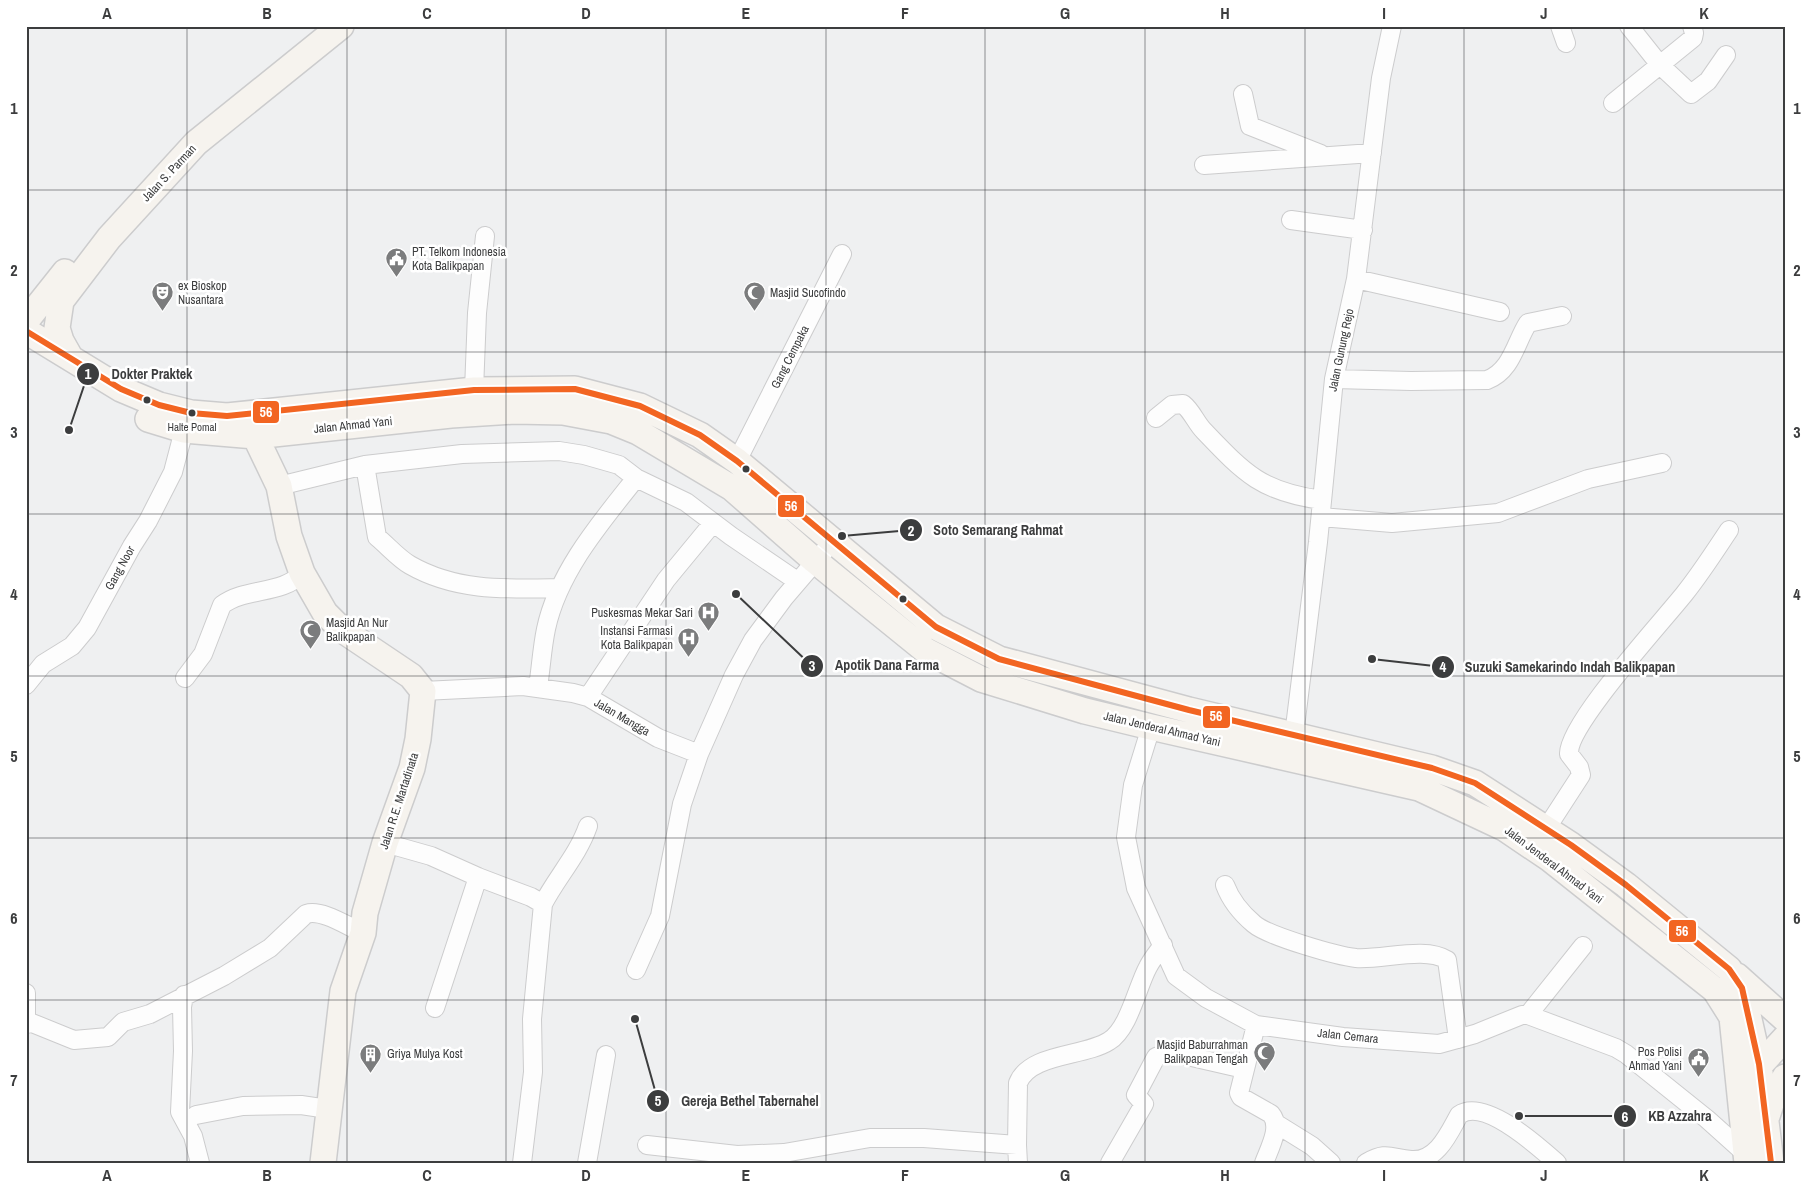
<svg xmlns="http://www.w3.org/2000/svg" width="1811" height="1189" viewBox="0 0 1811 1189" font-family="'Archivo Narrow',sans-serif">
	<rect width="100%" height="100%" fill="#eff0f1"/>
	<g fill="none" stroke-linecap="round" stroke-linejoin="round">
		<defs>
			<path id="street" d="M1560,26L1566,43
				M1629,26L1660,65L1691,94L1708,81L1726,55
				M1243,94L1250,126L1321,154
				M1613,103L1693,38L1694,33L1692,26
				M1204,165L1372,153
				M1291,220L1363,230
				M1356,279L1500,312
				M1334,379L1411,381L1487,380C1512,371 1516,341 1528,323L1562,316
				M474,390L477,313L485,236
				M1156,418L1172,405L1183,404C1192,411 1196,423 1204,431C1245,474 1262,492 1322,500
				M737,461L842,254
				M365,465L377,537C388,546 398,558 410,565C457,592 508,589 560,588
				M279,486L365,465L462,454L559,451L584,455L619,465L636,478L686,502L731,536L797,581
				M1321,517L1392,523L1498,513L1588,479L1662,463
				M185,678L203,654L222,605C246,587 283,595 302,573
				M26,685L43,664L72,646L87,628L132,546L148,521L173,472L184,430
				M538,687C541,668 542,648 546,629C558,572 601,522 636,478
				M423,691L523,686L573,693L588,697L658,738L699,754
				M588,697L666,580L713,523
				M1151,727L1133,785L1126,837L1136,888L1176,976L1206,998L1256,1025L1343,1037L1439,1044L1475,1034L1522,1015H1528L1616,1048L1626,1054L1707,1119L1746,1154
				M1294,735L1318,542L1334,379L1356,279L1381,78L1392,26
				M1546,829L1581,775L1579,767L1569,754C1567,725 1663,621 1685,593C1701,573 1715,551 1729,530
				M385,843L431,856L478,877L531,897L543,904L532,1019L533,1072L522,1163
				M1225,885C1231,901 1241,913 1254,924C1268,936 1337,956 1356,958C1383,960 1425,946 1447,960L1458,1039
				M543,904C557,877 578,855 588,826
				M636,970L660,916L682,804L699,754L734,675L753,640L784,598L832,542
				M26,993V1016
				M184,995L182,1007L183,1051L180,1112L193,1136L200,1163
				M435,1008L478,877
				M1528,1015L1583,946
				M26,1024L32,1023L74,1040L108,1037L123,1022L150,1014L224,976L270,948L306,914C322,909 347,926 363,933
				M1256,1025L1239,1093L1241,1097L1271,1114C1282,1127 1269,1149 1264,1163
				M196,1115L243,1106L301,1105L328,1109
				M1275,1123L1312,1146L1331,1163
				M647,1145L737,1155L784,1153L870,1138H924L1017,1145L1018,1083C1030,1053 1084,1057 1109,1041C1129,1029 1137,987 1148,967C1152,959 1158,952 1163,945
				M1017,1145L1018,1163
				M587,1163L606,1055
				M1110,1163L1144,1104L1136,1095L1156,1057L1170,1052L1244,1069
				M1366,1163C1387,1151 1390,1158 1411,1160C1437,1162 1449,1133 1459,1115C1484,1097 1539,1147 1557,1163"/>
			<path id="secondary" d="M26,321L65,272
				M26,331L121,389L159,405L191,413L227,416L474,390L575,389L640,406L700,435L737,461L936,627L999,659L1189,710L1432,768L1475,783L1571,845L1626,885L1729,969L1742,988L1759,1064L1771,1163
				M70,357L61,341L57,328L61,301L109,238L196,143L341,26
				M148,419L184,430L255,436L451,415L515,411L563,412L611,421L638,432L732,488L814,560L925,650L981,679L1085,711L1151,727L1419,788L1504,828L1550,859L1715,990L1732,1017L1747,1163
				M255,436L279,486L289,536L302,573L325,613L341,629L411,676L423,691L418,739L412,768L385,843L365,913L363,933L343,991L323,1163
				M1737,976L1785,1019
				M1750,1076L1785,1038
				M1767,1116L1773,1098L1785,1077"/>
		</defs>
		<use href="#street" stroke="#cccccd" stroke-width="20"/>
		<use href="#secondary" stroke="#cccccd" stroke-width="28"/>
		<use href="#street" stroke="#fdfdfd" stroke-width="18"/>
		<use href="#secondary" stroke="#f6f3ee" stroke-width="25"/>
		<defs>
			<path id="bus-1" d="M26,331L121,389L159,405L191,413L227,416L474,390L575,389L640,406L700,435L737,461L936,627L999,659L1189,710L1432,768L1475,783L1571,845L1626,885L1729,969L1742,988L1759,1064L1771,1163"/>
		</defs>
		<use href="#bus-1" stroke="#fff" stroke-width="10"/>
		<use href="#bus-1" stroke="#f26522" stroke-width="6"/>
	</g>
	<path fill="none" stroke="#3c3d3e" stroke-width="1" stroke-opacity="0.55" d="M187,26V1163M347,26V1163M506,26V1163M666,26V1163M826,26V1163M985,26V1163M1145,26V1163M1305,26V1163M1464,26V1163M1624,26V1163M26,190H1785M26,352H1785M26,514H1785M26,676H1785M26,838H1785M26,1000H1785"/>
	<defs>
		<symbol id="civic-pin" viewBox="-11 -11 22 30"><path d="M0 17L-7.5 6A9.5 9.5 0 1 1 7.5 6Z" fill="#7b7c7d" stroke="#fff"/><path d="M-.6-6.5H3V-4.5H.6V-3L4-1V1h2V6H-6V1h2V-1L-.6-3ZM-1.2 2.5V6h2.4V2.5Z" fill="#fff"/></symbol>
		<symbol id="theatre-pin" viewBox="-11 -11 22 30"><path d="M0 17L-7.5 6A9.5 9.5 0 1 1 7.5 6Z" fill="#7b7c7d" stroke="#fff"/><path d="M-5-5.5Q0-4 5-5.5V0Q5 5 0 6Q-5 5-5 0ZM-3.3-2.5H-1v1.5H-3.3ZM1-2.5H3.3v1.5H1ZM-2.8 1Q0 5.5 2.8 1Z" fill="#fff"/></symbol>
		<symbol id="mosque-pin" viewBox="-11 -11 22 30"><path d="M0 17L-7.5 6A9.5 9.5 0 1 1 7.5 6Z" fill="#7b7c7d" stroke="#fff"/><path d="M3.5-4.9A6 6 0 1 0 3.5 4.9A5 5 0 1 1 3.5-4.9Z" fill="#fff"/></symbol>
		<symbol id="hospital-pin" viewBox="-11 -11 22 30"><path d="M0 17L-7.5 6A9.5 9.5 0 1 1 7.5 6Z" fill="#7b7c7d" stroke="#fff"/><path d="M-5-5h3v3.5h4V-5h3V5h-3V1.5h-4V5h-3Z" fill="#fff"/></symbol>
		<symbol id="building-pin" viewBox="-11 -11 22 30"><path d="M0 17L-7.5 6A9.5 9.5 0 1 1 7.5 6Z" fill="#7b7c7d" stroke="#fff"/><path d="M-4-6H4V6H1V3H-1V6H-4ZM-2.5-4.3h1.7v1.8h-1.7ZM.8-4.3h1.7v1.8H.8ZM-2.5-1h1.7V.8h-1.7ZM.8-1h1.7V.8H.8Z" fill="#fff"/></symbol>
	</defs>
	<g fill-rule="evenodd">
		<use href="#civic-pin" x="384" y="246" width="25" height="34"/>
		<use href="#theatre-pin" x="150" y="280" width="25" height="34"/>
		<use href="#mosque-pin" x="742" y="280" width="25" height="34"/>
		<use href="#hospital-pin" x="696" y="600" width="25" height="34"/>
		<use href="#mosque-pin" x="298" y="618" width="25" height="34"/>
		<use href="#hospital-pin" x="676" y="626" width="25" height="34"/>
		<use href="#mosque-pin" x="1252" y="1040" width="25" height="34"/>
		<use href="#building-pin" x="358" y="1042" width="25" height="34"/>
		<use href="#civic-pin" x="1686" y="1046" width="25" height="34"/>
	</g>
	<g fill="#3c3d3e" stroke="#fff" stroke-width="2">
		<circle cx="147" cy="400" r="4.5"/>
		<circle cx="192" cy="413" r="4.5"/>
		<circle cx="746" cy="469" r="4.5"/>
		<circle cx="903" cy="599" r="4.5"/>
	</g>
	<g text-anchor="middle" stroke-width="5" stroke-linejoin="round" paint-order="stroke">
		<g font-size="11" fill="#3c3d3e" stroke="#fff">
			<text x="192" y="431">Halte Pomal</text>
		</g>
		<g font-size="12" fill="#3c3d3e" stroke="#fff">
			<text transform="translate(169 173) rotate(-47)" y="4">Jalan S. Parman</text>
			<text transform="translate(1341 350) rotate(-78)" y="4">Jalan Gunung Rejo</text>
			<text transform="translate(790 357) rotate(-63)" y="4">Gang Cempaka</text>
			<text transform="translate(353 425) rotate(-6)" y="4">Jalan Ahmad Yani</text>
			<text transform="translate(120 568) rotate(-61)" y="4">Gang Noor</text>
			<text transform="translate(622 717) rotate(30)" y="4">Jalan Mangga</text>
			<text transform="translate(1162 729) rotate(13)" y="4">Jalan Jenderal Ahmad Yani</text>
			<text transform="translate(399 801) rotate(-72)" y="4">Jalan R.E. Martadinata</text>
			<text transform="translate(1554 865) rotate(37)" y="4">Jalan Jenderal Ahmad Yani</text>
			<text transform="translate(1348 1036) rotate(6)" y="4">Jalan Cemara</text>
		</g>
		<g font-size="12" fill="#3c3d3e" stroke="#fff" text-anchor="start">
			<text x="412" y="256">PT. Telkom Indonesia<tspan x="412" dy="14">Kota Balikpapan</tspan></text>
			<text x="178" y="290">ex Bioskop<tspan x="178" dy="14">Nusantara</tspan></text>
			<text x="770" y="297">Masjid Sucofindo</text>
			<text x="693" y="617" text-anchor="end">Puskesmas Mekar Sari</text>
			<text x="326" y="627">Masjid An Nur<tspan x="326" dy="14">Balikpapan</tspan></text>
			<text x="673" y="635" text-anchor="end">Instansi Farmasi<tspan x="673" dy="14">Kota Balikpapan</tspan></text>
			<text x="1248" y="1049" text-anchor="end">Masjid Baburrahman<tspan x="1248" dy="14">Balikpapan Tengah</tspan></text>
			<text x="1682" y="1056" text-anchor="end">Pos Polisi<tspan x="1682" dy="14">Ahmad Yani</tspan></text>
			<text x="387" y="1058">Griya Mulya Kost</text>
		</g>
	</g>
	<path fill="none" stroke="#3c3d3e" stroke-width="2" d="M69 430L88 374M842 536L911 530M736 594L812 666M1372 659L1443 667M635 1019L658 1101M1519 1116L1625 1116"/>
	<g fill="#3c3d3e" stroke="#fff" stroke-width="2">
		<circle cx="69" cy="430" r="5"/>
		<circle cx="842" cy="536" r="5"/>
		<circle cx="736" cy="594" r="5"/>
		<circle cx="1372" cy="659" r="5"/>
		<circle cx="635" cy="1019" r="5"/>
		<circle cx="1519" cy="1116" r="5"/>
		<circle cx="88" cy="374" r="12"/>
		<circle cx="911" cy="530" r="12"/>
		<circle cx="812" cy="666" r="12"/>
		<circle cx="1443" cy="667" r="12"/>
		<circle cx="658" cy="1101" r="12"/>
		<circle cx="1625" cy="1116" r="12"/>
	</g>
	<g font-size="15" text-anchor="middle" font-weight="bold" fill="#fff">
		<text x="88" y="379">1</text>
		<text x="911" y="536">2</text>
		<text x="812" y="671">3</text>
		<text x="1443" y="672">4</text>
		<text x="658" y="1106">5</text>
		<text x="1625" y="1122">6</text>
	</g>
	<g font-size="14" text-anchor="middle" font-weight="bold" fill="#3c3d3e" stroke="#fff" stroke-width="5" stroke-linejoin="round" paint-order="stroke">
		<text x="152" y="379">Dokter Praktek</text>
		<text x="998" y="535">Soto Semarang Rahmat</text>
		<text x="887" y="670">Apotik Dana Farma</text>
		<text x="1570" y="672">Suzuki Samekarindo Indah Balikpapan</text>
		<text x="750" y="1106">Gereja Bethel Tabernahel</text>
		<text x="1680" y="1121">KB Azzahra</text>
	</g>
	<g stroke="#fff" stroke-width="2">
		<rect x="252" y="400" width="28" height="24" rx="5" fill="#f26522"/>
		<rect x="777" y="494" width="28" height="24" rx="5" fill="#f26522"/>
		<rect x="1202" y="705" width="29" height="24" rx="5" fill="#f26522"/>
		<rect x="1668" y="919" width="29" height="24" rx="5" fill="#f26522"/>
	</g>
	<g font-size="14" text-anchor="middle" font-weight="bold" fill="#fff">
		<text x="266" y="417">56</text>
		<text x="791" y="511">56</text>
		<text x="1216" y="721">56</text>
		<text x="1682" y="936">56</text>
	</g>
	<rect width="1811" height="1189" fill="none" stroke="#ffffff" stroke-width="55"/>
	<rect x="28" y="28" width="1756" height="1134" fill="none" stroke="#3c3d3e" stroke-width="2"/>
	<g font-size="16" text-anchor="middle" font-weight="bold" fill="#3c3d3e">
		<text x="107" y="19">A</text>
		<text x="267" y="19">B</text>
		<text x="427" y="19">C</text>
		<text x="586" y="19">D</text>
		<text x="746" y="19">E</text>
		<text x="905" y="19">F</text>
		<text x="1065" y="19">G</text>
		<text x="1225" y="19">H</text>
		<text x="1384" y="19">I</text>
		<text x="1544" y="19">J</text>
		<text x="1704" y="19">K</text>
		<text x="14" y="114">1</text>
		<text x="1797" y="114">1</text>
		<text x="14" y="276">2</text>
		<text x="1797" y="276">2</text>
		<text x="14" y="438">3</text>
		<text x="1797" y="438">3</text>
		<text x="14" y="600">4</text>
		<text x="1797" y="600">4</text>
		<text x="14" y="762">5</text>
		<text x="1797" y="762">5</text>
		<text x="14" y="924">6</text>
		<text x="1797" y="924">6</text>
		<text x="14" y="1086">7</text>
		<text x="1797" y="1086">7</text>
		<text x="107" y="1181">A</text>
		<text x="267" y="1181">B</text>
		<text x="427" y="1181">C</text>
		<text x="586" y="1181">D</text>
		<text x="746" y="1181">E</text>
		<text x="905" y="1181">F</text>
		<text x="1065" y="1181">G</text>
		<text x="1225" y="1181">H</text>
		<text x="1384" y="1181">I</text>
		<text x="1544" y="1181">J</text>
		<text x="1704" y="1181">K</text>
	</g>
</svg>
